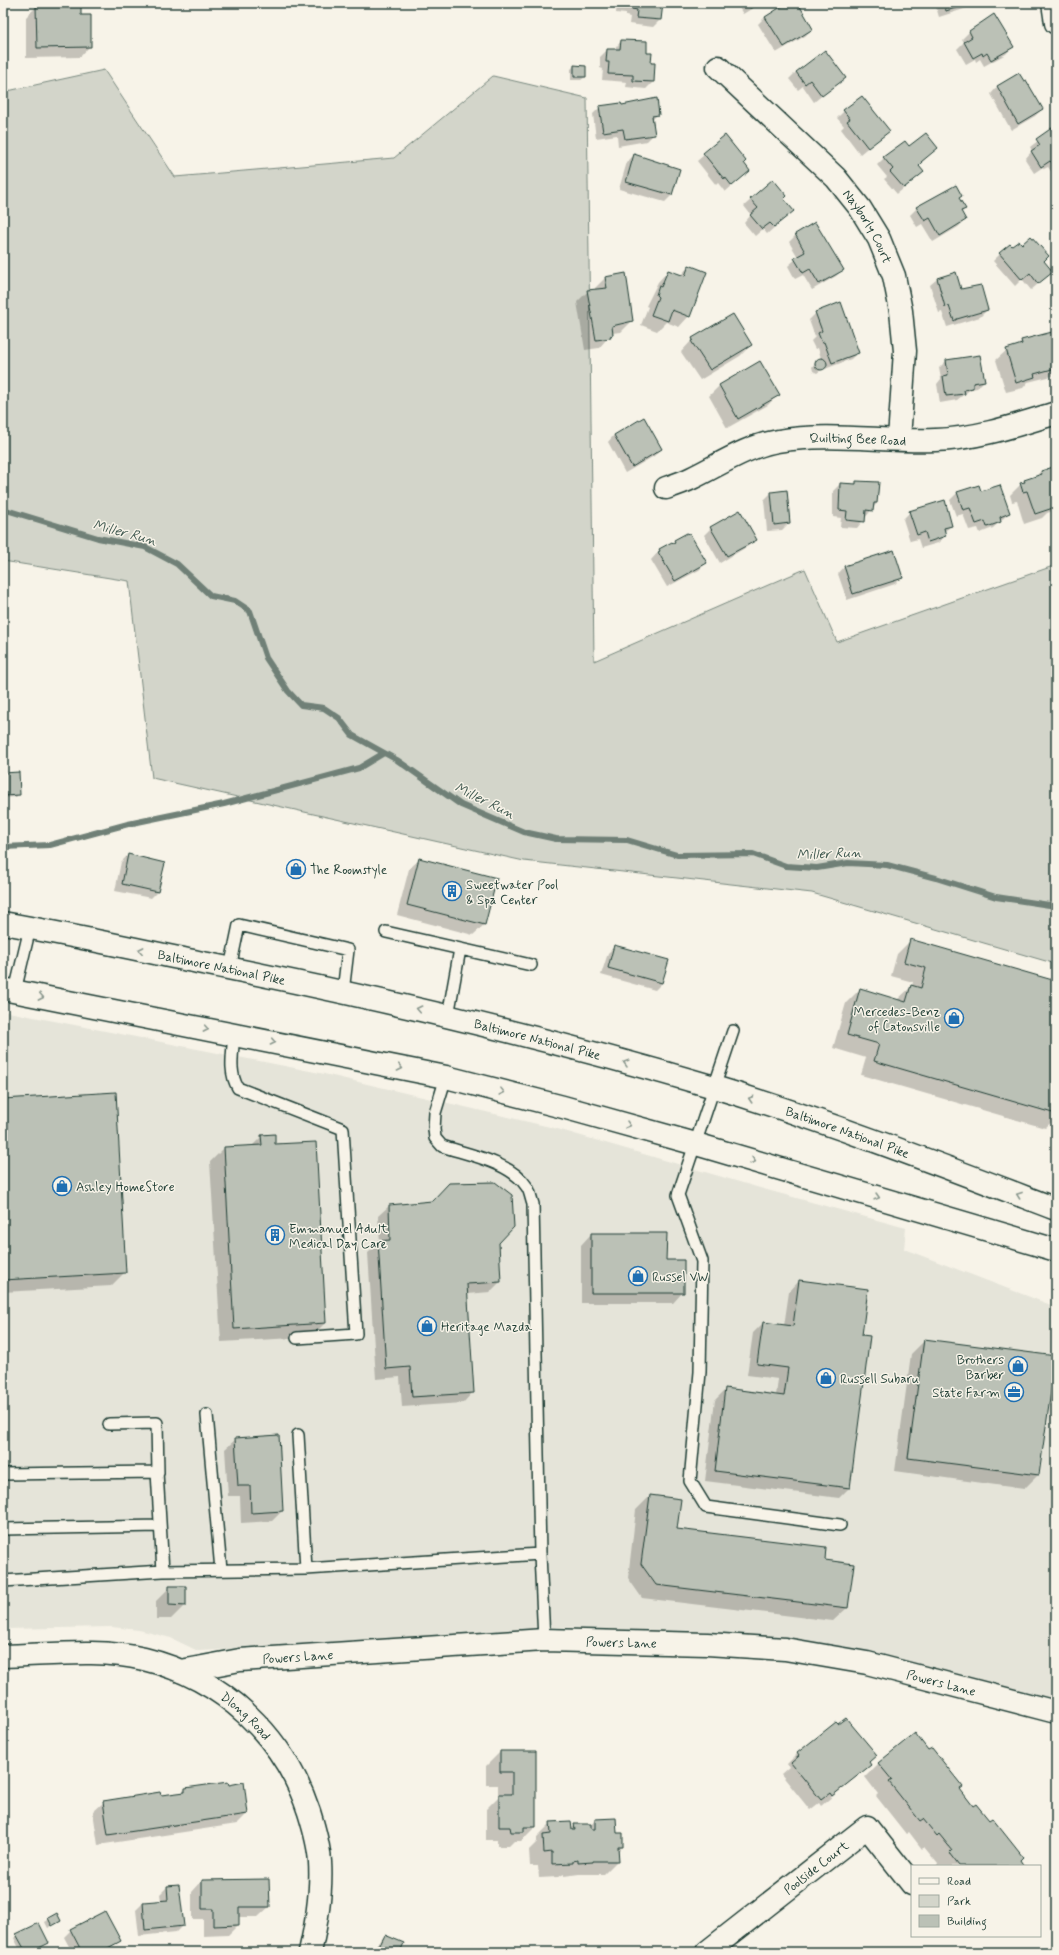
<svg xmlns="http://www.w3.org/2000/svg" width="1059" height="1955" viewBox="0 0 1059 1955" font-family="Mynerve,sans-serif">
	<rect width="100%" height="100%" fill="#f7f3e8"/>
	<filter id="ink" filterUnits="userSpaceOnUse"><feTurbulence type="fractalNoise" baseFrequency=".025" numOctaves="2"/><feDisplacementMap in="SourceGraphic" scale="8" xChannelSelector="R" yChannelSelector="G"/><feConvolveMatrix kernelMatrix="1 2 1 2 8 2 1 2 1" color-interpolation-filters="sRGB"/></filter>
	<g filter="url(#ink)">
		<path fill="#e5e4d9" d="M3,1011L320,1073L554,1128L760,1188L906,1228L904,1249L1056,1307V1706L708,1634L556,1627L533,1628L516,1636L198,1651L171,1638L139,1630L112,1627L3,1629Z"/>
		<path fill="#d3d5ca" stroke="#79897f" d="M104,70L175,177L394,158L493,76L587,98L594,661L805,569L837,642L1056,565V964L812,893L524,861L152,778L129,581L3,561V92Z"/>
		<path fill="#0003" d="M617,3H662L660,20L653,27L629,24L630,17L626,16V14L616,13Z
			M736,3H761L743,14Z
			M789,3H796L812,29L805,36L776,53L758,24L765,17Z
			M930,3H973L967,8L939,17L936,7L932,8Z
			M36,7L80,16L90,46L80,57L26,58V17Z
			M994,16L1012,47L1006,54L984,66L980,59L976,62L975,59L966,64L957,49L964,42L962,39L969,32Z
			M621,41L646,54L650,64L653,82L646,89L626,87L627,82L602,80L603,69L600,68V57L607,50H614Z
			M574,66L585,77L581,80H571V69Z
			M796,72L845,77L814,102L803,86L798,90L789,79Z
			M1018,74L1042,109L1035,116L1011,130L991,94L997,87Z
			M621,106L658,114L652,120L654,134L647,141L618,146L617,135L596,138L593,114L600,107Z
			M844,111L889,130L860,154L841,129L844,126L837,118Z
			M1056,127V172L1053,174L1048,167L1044,169L1043,167L1034,173L1025,159L1032,151L1030,147Z
			M725,137L749,171L725,192L718,183L716,185L697,161Z
			M909,148H936L918,166L923,172L897,194L884,179L887,177L877,165L884,158Z
			M634,155L679,170L672,195L665,202L619,189L627,162Z
			M773,180L783,199L786,217L767,234L763,229L755,236L744,223L751,215L744,206Z
			M959,198L965,209L961,213L965,220L958,227L933,242L922,224L917,227L910,215L917,208Z
			M796,235L843,269L836,276L812,290L803,275L795,279L788,266L798,257L789,242Z
			M1000,254L1043,261L1045,278L1031,290L1022,279L1015,286L993,261Z
			M689,266V316L679,327L666,322L657,331L641,325L648,307L646,306L658,282L668,271L680,276Z
			M955,273L960,290L987,310L980,317L947,327L942,312L939,313L930,285L937,279Z
			M605,278L632,321L621,332L612,333L599,348L585,350L577,302L588,291L595,290V288Z
			M816,313L858,352L851,359L825,369V367L817,373L813,371L812,367L817,360L821,358L818,348L815,349L811,341L815,337L809,320Z
			M1056,333V375L1028,382L1023,388L1006,392L996,360L1007,350L1016,347L1022,341Z
			M693,339L751,345L740,356L700,380L681,352Z
			M980,356L984,381L977,388L971,389L957,400L940,403L937,384L941,379L939,368L946,361Z
			M760,362L778,394L768,405L727,428L709,396L719,386Z
			M614,435L661,449L654,456L625,473L608,442Z
			M1056,467V510L1047,513L1042,518L1024,524L1017,501L1012,502L1010,495L1025,480L1035,477L1041,471Z
			M857,482L877,503L857,528L840,527L841,518L833,517V491L840,484L853,485Z
			M771,493L789,523L782,530L767,531L764,500Z
			M957,493H980L1009,513L993,528L980,533L978,528L969,530L963,514L956,516L950,500Z
			M910,512L951,526L944,532L945,536L938,543L921,548L918,539L910,541L903,519Z
			M711,528L755,539L748,546L720,563L704,535Z
			M675,541L706,563L699,570L667,587L651,560L660,550Z
			M844,567L902,577L895,584L847,600L838,574Z
			M3,773L19,794L16,797L3,798Z
			M128,855L158,891L151,898L115,891L121,862Z
			M420,859L484,925L473,935L397,915L409,869Z
			M911,940L1056,982V1118L1045,1128L861,1075L866,1058L833,1048L846,1003L860,989L897,1000L912,986L913,982L891,976L897,954Z
			M615,946L662,983L655,990L601,975L608,953Z
			M3,1100L125,1272L111,1286L3,1292Z
			M262,1136L275,1145L325,1323L311,1337L221,1342L210,1162L224,1148L251,1147Z
			M431,1202L500,1282L490,1292L467,1294L473,1392L463,1403L402,1407L400,1377L376,1379L368,1253L380,1242L378,1216L389,1206Z
			M591,1234L666,1261L683,1292L673,1303H581V1245Z
			M799,1281L861,1335L849,1488L839,1498L705,1481L715,1400L726,1389L776,1396L778,1379L747,1375L753,1333L763,1323L784,1326L789,1292Z
			M925,1340L1055,1357L1038,1475L1024,1489L895,1471L911,1354Z
			M236,1439L282,1511L272,1521L241,1523L240,1496H228L225,1449Z
			M650,1496L676,1530L823,1561L847,1608L833,1621L642,1598L628,1578L636,1510Z
			M170,1587L185,1605L171,1619H156V1601Z
			M836,1723L870,1765L821,1806L819,1803L810,1810L781,1774L789,1767L787,1764L797,1754Z
			M500,1752H535V1827L521,1841H514L509,1846H497V1840H486V1809L498,1797V1785H486V1766Z
			M879,1763L959,1790L973,1807L989,1822L1023,1866H937L938,1864L924,1847L922,1849L909,1832L906,1834L876,1796L878,1794L865,1777Z
			M228,1786L247,1814L237,1824L98,1845L93,1812L104,1802L160,1796L181,1793L185,1789Z
			M615,1819L616,1834L622,1847L617,1852L618,1860L604,1874H579L564,1876V1874L558,1877L539,1878L538,1866H530L529,1850L537,1842V1837L551,1823L571,1829L575,1825H591L595,1820Z
			M202,1881L269,1907L258,1917H238V1925L228,1935L203,1936V1919H192V1892Z
			M178,1886L183,1925L176,1932L139,1936L136,1910L143,1903L161,1901L160,1894L167,1887Z
			M56,1915L60,1921L48,1928L45,1922Z
			M71,1930L119,1941L105,1952H72L64,1937Z
			M17,1935L48,1943L32,1952H21L14,1938Z
			M385,1936L399,1952H372L375,1946Z"/>
		<g fill="none" stroke-linecap="round" stroke-linejoin="round">
			<path stroke="#6f8077" stroke-width="6" d="M3,509L98,538L145,547L177,564L211,596L235,601L250,611L266,658L288,691L301,705L324,708L339,718L352,735L397,760L461,805L524,832L556,839L627,840L677,855L753,854L786,866L817,868L848,863L887,865L936,878L996,897L1056,906
				M3,847L50,845L128,824L224,804L359,768L384,753"/>
		</g>
		<path fill="#bbc1b6" stroke="#1f3d34" d="M623,3H663L661,20L636,18L637,10L632,9V7L622,6Z
			M747,3H759L750,8Z
			M787,3H798L813,29L784,47L765,17Z
			M944,3H971L946,11Z
			M81,5V15H91V47L37,48L36,6Z
			M994,14L1014,47L991,60L987,53L983,56L982,53L973,58L964,42L972,37L969,31Z
			M621,40L647,41V53H652L651,63H655L654,82L633,81V75L608,74L609,62H606L607,49H620Z
			M825,50L846,78L822,96L810,80L805,84L796,72Z
			M574,65L586,66V77H574Z
			M1019,73L1024,81L1026,80L1043,109L1018,124L997,86Z
			M862,96L890,131L868,148L847,121L850,119L843,110Z
			M657,98L659,115L652,116L655,135L625,139L623,129L603,132L599,106L621,103L622,105Z
			M1056,125V162L1055,161L1052,163L1050,161L1041,167L1031,151L1040,145L1036,139Z
			M926,133L938,148L921,162L922,163L919,166L924,172L904,188L890,172L893,169L883,157L905,141L909,146Z
			M725,135L746,161L744,163L750,171L732,186L725,177L724,179L703,153Z
			M634,154L680,169L672,195L626,182Z
			M773,179L787,196L784,199L794,211L774,227L770,223L762,229L750,215L758,208L750,199Z
			M956,185L962,196L959,198L966,209L961,211L966,220L940,236L930,218L925,221L916,207Z
			M815,222L844,270L819,284L810,269L803,273L794,258L805,252L795,234Z
			M1031,236L1049,256L1044,261L1053,272L1038,284L1030,273L1022,280L999,253L1010,244L1012,246L1019,241L1022,244Z
			M689,265L707,272L690,317L672,310L668,321L651,315L658,297L656,295L659,286L661,287L668,270L685,276Z
			M956,272L961,289L981,285L988,310L957,319L954,321L949,306L945,307L937,278Z
			M626,273L633,321L612,326L613,335L610,336L611,338L596,340L587,290L607,288L605,277Z
			M841,302L859,353L832,363L824,342L822,343L818,333L822,331L815,312Z
			M733,314L752,345L710,370L691,341L693,340L692,338Z
			M1056,331V368L1034,374L1035,377L1016,383L1006,349L1022,344L1021,340Z
			M980,355L985,381L973,383V388L964,390L965,394L946,396L943,376L948,375L946,360Z
			M815 364a6 6 0 1 1 12 0a6 6 0 1 1-12 0Z
			M760,361L780,395L738,419L719,385Z
			M644,417L662,449L632,467L614,435Z
			M1056,466V503L1052,505L1053,508L1035,514L1027,491L1023,492L1020,483L1025,482L1024,480L1042,474L1041,471Z
			M856,481L879,482L877,503H874L873,511L866,510L865,522L846,520L847,511L839,510L840,483L856,484Z
			M979,485L981,491L1000,485L1010,513L1000,517L1001,522L987,527L985,521L976,524L970,508L963,510L957,492Z
			M787,490L790,523L774,525L771,492Z
			M945,500L952,526L944,528L946,536L928,542L925,532L917,535L909,511Z
			M740,510L757,540L727,556L710,527Z
			M687,533L690,534L707,563L675,581L658,552L660,551L659,549L672,542L673,543L675,542L674,540Z
			M894,550L903,578L853,594L844,566Z
			M19,772L20,795L3,796V773Z
			M128,854L165,863L158,892L122,884Z
			M419,858L497,878L485,925L407,905Z
			M910,939L1056,981V1114L874,1061L879,1044L847,1035L860,988L906,1002L911,985L921,988L926,968L904,962Z
			M614,945L669,960L662,983L608,968Z
			M116,1092L126,1273L3,1280V1099Z
			M275,1134V1144L316,1142L326,1323L234,1329L224,1147L262,1145L261,1135Z
			M495,1182L512,1195L514,1227L499,1243L501,1282L467,1284L474,1393L412,1397L410,1367L386,1369L378,1241L390,1240L389,1205L432,1201L449,1183Z
			M591,1233H667L666,1260H684V1293H591Z
			M799,1280L868,1289L862,1335L870,1336L850,1488L715,1471L725,1388L784,1396L788,1368L757,1364L763,1322L793,1326Z
			M924,1339L1056,1356L1039,1475L908,1458Z
			M279,1435L283,1511L251,1513L250,1486H238L235,1438Z
			M650,1495L681,1499L677,1529L826,1547L825,1560L854,1564L848,1608L656,1585L641,1564Z
			M169,1586H186V1606L169,1605Z
			M846,1718L877,1755L869,1762L871,1765L832,1796L830,1793L821,1800L791,1763L799,1756L797,1753L836,1722L838,1724Z
			M915,1733L928,1750L932,1748L963,1787L960,1789L973,1806L976,1804L989,1820L992,1818L1023,1857L1020,1860L1024,1866H959L949,1853L952,1850L939,1834L937,1836L923,1819L920,1821L889,1782L892,1780L878,1763Z
			M500,1751H536V1827H524V1832H511L510,1827H499V1794H512V1772H500Z
			M228,1782L229,1785L244,1782L248,1814L108,1835L103,1801L160,1792L161,1795L185,1792V1788Z
			M616,1818L617,1833H623V1847H618L619,1861H593V1862L578,1863V1860L573,1861V1863L552,1864V1852L544,1853L543,1835L551,1834L550,1822L571,1821L572,1830H575L574,1824H591V1829H595V1819Z
			M269,1879L270,1907H239V1925L213,1926V1909H202V1880Z
			M179,1885L184,1926L145,1930L143,1902L168,1900L167,1886Z
			M105,1911L121,1941L104,1950V1952H82L70,1929Z
			M57,1913L61,1921L52,1926L48,1918Z
			M39,1923L49,1943L31,1952H26L16,1934Z
			M385,1935L404,1943L400,1952H375L378,1944L380,1945Z"/>
		<g fill="none" stroke-linecap="round" stroke-linejoin="round">
			<defs>
				<path id="service" d="M386,932L531,965
					M230,968L239,925L348,950L343,992
					M15,991L30,928
					M448,1016L460,949
					M733,1031L678,1195L702,1261L700,1372L690,1481L706,1507L840,1525
					M234,1034C233,1052 228,1072 238,1088L343,1129L356,1334L297,1338
					M446,1077L435,1113L434,1129L435,1138L442,1146C469,1155 511,1162 527,1187C530,1191 531,1199 533,1204L540,1554L544,1640
					M207,1415L221,1570
					M109,1424L157,1423L158,1473
					M298,1435L306,1569L540,1554
					M3,1474L157,1472L163,1571L3,1581
					M3,1529L160,1526
					M163,1571L306,1569"/>
				<g id="minor">
					<path d="M1053,3L1056,23"/>
					<path id="s1" d="M718,67L836,178L860,208L879,239L894,276L901,311L905,351L899,439"/>
					<path id="s2" d="M666,488C675,485 684,482 692,478C719,465 747,446 778,441C830,432 883,442 935,440C976,439 1017,425 1056,413"/>
					<path id="s3" d="M181,1671L240,1660L544,1640L707,1644L785,1649L867,1663L1056,1712"/>
					<path id="s4" d="M707,1952L867,1827L912,1884"/>
				</g>
				<g id="tertiary">
					<path id="s5" d="M3,1656C49,1655 99,1648 144,1659C223,1678 284,1736 309,1812C314,1828 319,1846 320,1862C322,1893 317,1922 310,1952"/>
				</g>
				<g id="primary">
					<path id="s6" d="M3,923C72,935 140,950 208,964C378,998 548,1038 714,1087C830,1122 943,1166 1056,1209"/>
					<path d="M3,989L446,1077L563,1107L696,1144L1056,1250"/>
				</g>
			</defs>
			<use href="#service" stroke="#1f3d34" stroke-width="14"/>
			<use href="#minor" stroke="#1f3d34" stroke-width="25"/>
			<use href="#tertiary" stroke="#1f3d34" stroke-width="25"/>
			<use href="#primary" stroke="#1f3d34" stroke-width="25"/>
			<use href="#service" stroke="#f7f3e8" stroke-width="11"/>
			<use href="#minor" stroke="#f7f3e8" stroke-width="22"/>
			<use href="#tertiary" stroke="#f7f3e8" stroke-width="22"/>
			<use href="#primary" stroke="#f7f3e8" stroke-width="22"/>
		</g>
		<defs><path id="oneway-chevron" d="M-2-3.5L2.5 0L-2 3.5" fill="none" stroke-width="1.6" stroke-linecap="round" stroke-linejoin="round"/></defs>
		<g stroke="#8b988e">
			<use href="#oneway-chevron" transform="translate(141 950) rotate(-169)"/>
			<use href="#oneway-chevron" transform="translate(41 997) rotate(11)"/>
			<use href="#oneway-chevron" transform="translate(419 1009) rotate(-168)"/>
			<use href="#oneway-chevron" transform="translate(206 1029) rotate(11)"/>
			<use href="#oneway-chevron" transform="translate(273 1042) rotate(12)"/>
			<use href="#oneway-chevron" transform="translate(626 1063) rotate(-165)"/>
			<use href="#oneway-chevron" transform="translate(400 1068) rotate(12)"/>
			<use href="#oneway-chevron" transform="translate(502 1092) rotate(14)"/>
			<use href="#oneway-chevron" transform="translate(751 1099) rotate(-162)"/>
			<use href="#oneway-chevron" transform="translate(628 1125) rotate(15)"/>
			<use href="#oneway-chevron" transform="translate(753 1161) rotate(16)"/>
			<use href="#oneway-chevron" transform="translate(1019 1195) rotate(-160)"/>
			<use href="#oneway-chevron" transform="translate(877 1197) rotate(16)"/>
		</g>
	</g>
	<defs>
		<symbol id="shop-ring" viewBox="-11 -11 22 22"><circle r="9.5" fill="#f7f3e8" stroke="#1f6fb2" stroke-width="1.5"/><path d="M-5-2.5h2.3a2.7 3.5 0 0 1 5.4 0H5L5.5 6h-11ZM-1.5-2.5h3a1.5 2.3 0 0 0-3 0Z" fill="#1f6fb2"/></symbol>
		<symbol id="building-ring" viewBox="-11 -11 22 22"><circle r="9.5" fill="#f7f3e8" stroke="#1f6fb2" stroke-width="1.5"/><path d="M-4-6H4V6H1V3H-1V6H-4ZM-2.5-4.3h1.7v1.8h-1.7ZM.8-4.3h1.7v1.8H.8ZM-2.5-1h1.7V.8h-1.7ZM.8-1h1.7V.8H.8Z" fill="#1f6fb2"/></symbol>
		<symbol id="office-ring" viewBox="-11 -11 22 22"><circle r="9.5" fill="#f7f3e8" stroke="#1f6fb2" stroke-width="1.5"/><path d="M-6-3h4V-5.5h4V-3h4V5H-6ZM-1-4.5V-3h2v-1.5ZM-6 0V1H6V0Z" fill="#1f6fb2"/></symbol>
	</defs>
	<g fill-rule="evenodd">
		<use href="#shop-ring" x="285" y="858" width="22" height="22"/>
		<use href="#building-ring" x="441" y="880" width="22" height="22"/>
		<use href="#shop-ring" x="943" y="1007" width="22" height="22"/>
		<use href="#shop-ring" x="51" y="1175" width="22" height="22"/>
		<use href="#building-ring" x="264" y="1224" width="22" height="22"/>
		<use href="#shop-ring" x="627" y="1265" width="22" height="22"/>
		<use href="#shop-ring" x="416" y="1315" width="22" height="22"/>
		<use href="#shop-ring" x="1007" y="1355" width="22" height="22"/>
		<use href="#shop-ring" x="815" y="1367" width="22" height="22"/>
		<use href="#office-ring" x="1003" y="1381" width="22" height="22"/>
	</g>
	<g text-anchor="middle" stroke-width="3" stroke-linejoin="round" paint-order="stroke">
		<g font-size="13" fill="#1f3d34" stroke="#f7f3e8">
			<text dy="5" stroke="none"><textPath href="#s1" startOffset="220">Nayborly Court</textPath></text>
			<text dy="5" stroke="none"><textPath href="#s2" startOffset="202">Quilting Bee Road</textPath></text>
			<text dy="5" stroke="none"><textPath href="#s6" startOffset="223">Baltimore National Pike</textPath></text>
			<text dy="5" stroke="none"><textPath href="#s6" startOffset="547">Baltimore National Pike</textPath></text>
			<text dy="5" stroke="none"><textPath href="#s6" startOffset="871">Baltimore National Pike</textPath></text>
			<text dy="5" stroke="none"><textPath href="#s3" startOffset="442">Powers Lane</textPath></text>
			<text dy="5" stroke="none"><textPath href="#s3" startOffset="118">Powers Lane</textPath></text>
			<text dy="5" stroke="none"><textPath href="#s3" startOffset="766">Powers Lane</textPath></text>
			<text dy="5" stroke="none"><textPath href="#s5" startOffset="260">Dlong Road</textPath></text>
			<text dy="5" stroke="none"><textPath href="#s4" startOffset="138">Poolside Court</textPath></text>
		</g>
		<g font-size="13" fill="#1f3d34" stroke="#f7f3e8" text-anchor="start">
			<text x="310" y="874">The Roomstyle</text>
			<text x="466" y="889">Sweetwater Pool<tspan x="466" dy="15">&amp; Spa Center</tspan></text>
			<text x="940" y="1016" text-anchor="end">Mercedes-Benz<tspan x="940" dy="15">of Catonsville</tspan></text>
			<text x="76" y="1191">Ashley HomeStore</text>
			<text x="289" y="1233">Emmanuel Adult<tspan x="289" dy="15">Medical Day Care</tspan></text>
			<text x="652" y="1281">Russel VW</text>
			<text x="441" y="1331">Heritage Mazda</text>
			<text x="1004" y="1364" text-anchor="end">Brothers<tspan x="1004" dy="15">Barber</tspan></text>
			<text x="840" y="1383">Russell Subaru</text>
			<text x="1000" y="1397" text-anchor="end">State Farm</text>
		</g>
		<g font-size="14" font-style="italic" fill="#405950" stroke="#f7f3e8">
			<text transform="translate(125 532) rotate(15)" y="5">Miller Run</text>
			<text transform="translate(485 800) rotate(26)" y="5">Miller Run</text>
			<text transform="translate(829 853) rotate(-2)" y="5">Miller Run</text>
		</g>
	</g>
	<rect width="1059" height="1955" fill="none" stroke="#f7f3e8" stroke-width="16"/>
	<rect x="8" y="8" width="1043" height="1939" fill="none" stroke="#1f3d34" stroke-width="1.5" filter="url(#ink)"/>
	<rect x="911" y="1865" width="130" height="72" fill="#f7f3e8" stroke="#a1aaa0"/>
	<rect x="919" y="1878" width="20" height="6" fill="#f7f3e8" stroke="#a1aaa0"/>
	<text x="947" y="1885" font-size="12" fill="#1f3d34">Road</text>
	<rect x="919" y="1895" width="20" height="12" fill="#d3d5ca" stroke="#a1aaa0"/>
	<text x="947" y="1905" font-size="12" fill="#1f3d34">Park</text>
	<rect x="919" y="1915" width="20" height="12" fill="#bbc1b6" stroke="#a1aaa0"/>
	<text x="947" y="1925" font-size="12" fill="#1f3d34">Building</text>
</svg>
